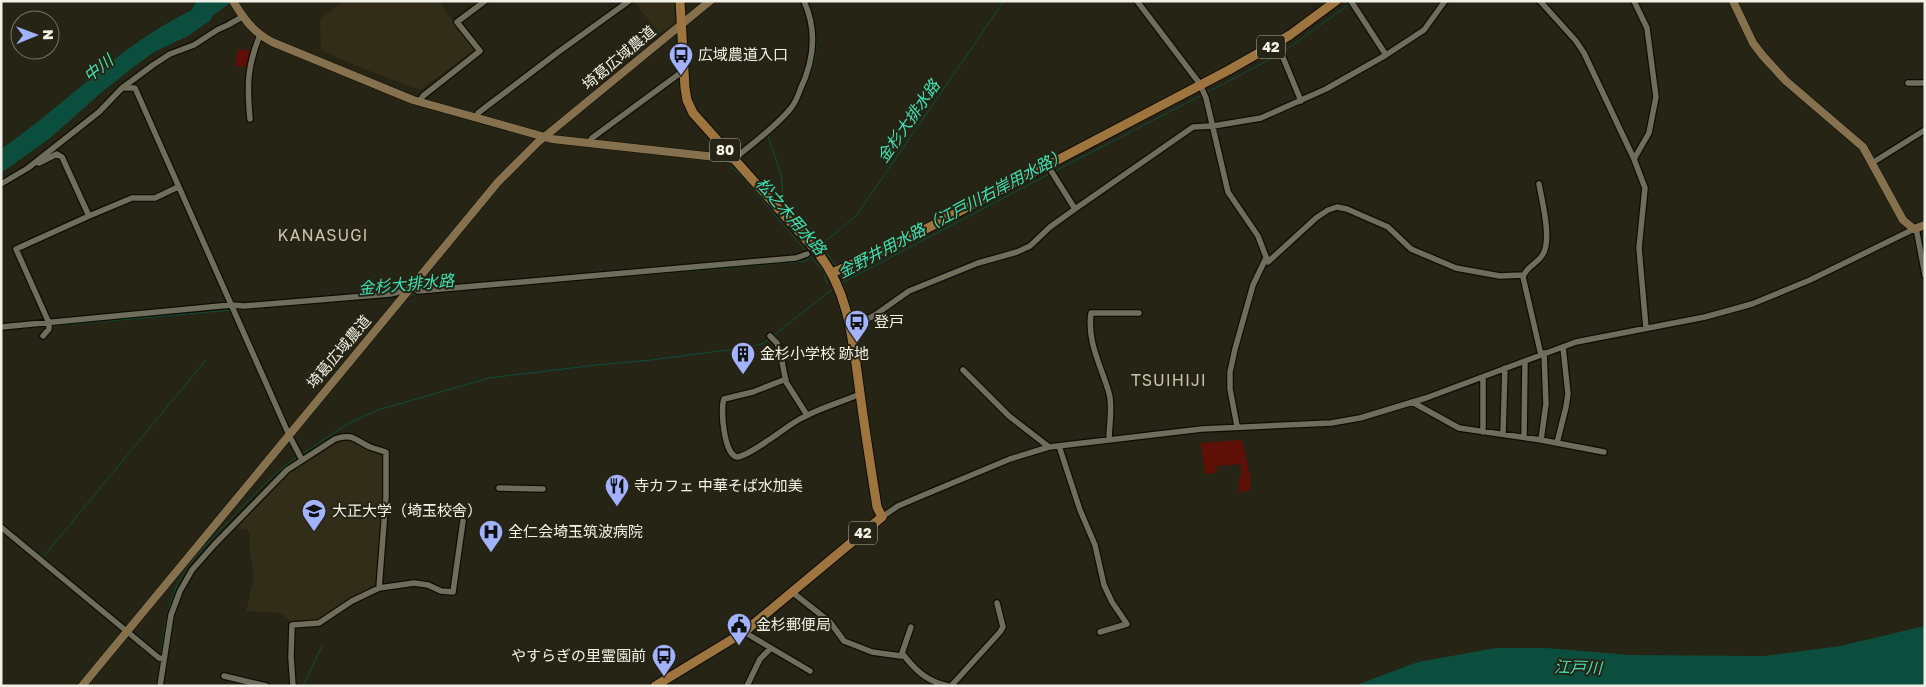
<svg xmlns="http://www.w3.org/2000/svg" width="1926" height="687" viewBox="0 0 1926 687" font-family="'Golos Text','Noto Sans JP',sans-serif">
	<rect width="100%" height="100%" fill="#262415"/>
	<path fill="#312d18" d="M344,1H439L475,50L420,90L354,65L321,50L320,19Z
		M674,1L676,22L659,34L635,2Z
		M342,440H351L383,456V496L376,584L320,619L314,621L291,622L281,613L246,611L254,577L250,553V536L247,529H238V526L288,474Z"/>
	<path fill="#5f1006" d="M239,50H251L248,67L235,66L237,52Z
		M1242,440L1250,476V490L1239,493V476H1242L1241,464L1217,466V473L1205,474L1201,443Z"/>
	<path fill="#0b4e3d" d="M196,1H233L212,16L211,20L188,36L154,52L135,66L103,91L49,139L1,173V149C66,105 120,44 192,10Z
		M1925,626V686H1354L1418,662L1496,648H1546L1630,655L1764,656L1840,646Z"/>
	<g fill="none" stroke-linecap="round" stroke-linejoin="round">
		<path stroke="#0b4e3d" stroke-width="1" d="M1283,52L1351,3
			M804,88C815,67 819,47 814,24
			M1206,93L1280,54
			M768,136L781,174L784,205L821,246L837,267
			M731,167L740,174L824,272L827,284
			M1055,171L1202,95
			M821,245L856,216L1004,1
			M840,273L844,280
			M840,284L1049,174
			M410,295L806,261L811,256
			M236,310L319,303
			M51,326L232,310
			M1,330L48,326
			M773,336L835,287
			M302,454L349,423L378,410L489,378L596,365L651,360L751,347L764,343L770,338
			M1,523L43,557L206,360
			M161,655C164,631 167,608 177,585C189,561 209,542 227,523C249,500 271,475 297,457
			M157,686L160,662
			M303,686L322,646"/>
		<defs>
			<path id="street" d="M1137,1L1200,84L1206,98L1228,192L1258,236L1268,262L1316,218L1328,210L1337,207L1347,209L1388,227L1411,249L1456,268L1500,276L1523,275
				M1351,1L1386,55
				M1540,1L1576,41L1584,53L1634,159L1645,188L1639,248L1646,328
				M1634,1L1647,28L1656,97L1649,133L1634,159
				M1277,43L1301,101
				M1908,83H1925
				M122,88H135L289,435L302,460
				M419,102L423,96L480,51L457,22L485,1
				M477,118L478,113L557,53L629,1
				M250,119C247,86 247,66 260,35
				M589,143L592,138L679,74L684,73
				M734,159C753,143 776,127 791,108C795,103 798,96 800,90C814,61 818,32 804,1
				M39,163L57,154L62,157L89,216L16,249L49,323V329L43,336
				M1872,163L1925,130
				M1048,166L1075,209
				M1,184L28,168L99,112L122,88L153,65L170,54L194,45L217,30L228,25L242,17
				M1539,184C1542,201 1552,239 1543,254C1539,263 1526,266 1523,277L1541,355
				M89,216L132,198H155L178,187
				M1916,228L1925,275
				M413,286L418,291L796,258L807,254
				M1,327L231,305L245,306L390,294L403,291L407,292
				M851,328L875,315L909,291L978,263L1017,252L1030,246L1050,227L1075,209L1193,127L1213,126L1261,118L1326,89L1386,55L1424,30L1445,1
				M770,336L777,343L780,351L786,382L807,415
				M963,370L1009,416L1049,447
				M1483,377V432
				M786,379L753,392L724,399C720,409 724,455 737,457C743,457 762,445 767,441C780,433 792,422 806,416C823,407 842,402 860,394
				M1412,402L1459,428L1541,440L1604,452
				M1237,426L1230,389V372L1235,349L1253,285L1266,258
				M1503,434L1505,368
				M1524,437L1525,361
				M1109,440C1109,425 1113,407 1109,393C1101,365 1087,343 1091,313H1139
				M1541,440L1546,404L1544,353
				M1557,443L1566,407L1568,394L1563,347
				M1059,446L1080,510L1095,545L1104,585L1112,602L1127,624L1100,632
				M499,488L543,489
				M882,517L898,506L919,497L1010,459L1049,447L1202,429L1331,423L1360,418L1426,398L1576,342L1705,317L1752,304L1810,280L1914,229
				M1,527L159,658L164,659
				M792,592L830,622L844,641L872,652L901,656L911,627
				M744,632L810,671
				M902,653C915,670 926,681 948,686
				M224,676L266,686
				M160,686L171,615L180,591L192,570L214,545L287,470L335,439C353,433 355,440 370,447C375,449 380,450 386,452V497L379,588
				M293,686L291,657L292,625L319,623L352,601L379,588L414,583L428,585L441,591L453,592L463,521
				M747,686L760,659L771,648
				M951,686L1000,632L1003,627L997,603"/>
			<path id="secondary" d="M233,1C244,19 253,32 272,42L413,100L552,139L734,159
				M1733,1L1753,43L1763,56L1786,81L1863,147L1903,220L1914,229L1925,225
				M82,686L498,182L537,143L710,1"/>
			<path id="primary" d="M832,273L903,241L1229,70L1290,35L1336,1
				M655,686L744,632L882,517L877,507C871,469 865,431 860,393C853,344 850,293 818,253L693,113L687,100L685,88L680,1"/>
		</defs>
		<use href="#street" stroke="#0f0d02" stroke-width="8"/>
		<use href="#secondary" stroke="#0f0d02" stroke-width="9"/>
		<use href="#primary" stroke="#0f0d02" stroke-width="11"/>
		<use href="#street" stroke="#6f6d5c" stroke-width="5.5"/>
		<use href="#secondary" stroke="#86714e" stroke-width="8"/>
		<use href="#primary" stroke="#9e753f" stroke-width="9"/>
	</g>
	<defs>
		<symbol id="bus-pin" viewBox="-11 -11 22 30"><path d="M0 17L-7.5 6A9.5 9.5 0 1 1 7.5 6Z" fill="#a2b2fd" stroke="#262415"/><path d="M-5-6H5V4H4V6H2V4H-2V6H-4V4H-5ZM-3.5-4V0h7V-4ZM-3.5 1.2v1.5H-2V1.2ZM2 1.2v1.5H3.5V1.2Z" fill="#111"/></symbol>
		<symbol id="building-pin" viewBox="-11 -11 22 30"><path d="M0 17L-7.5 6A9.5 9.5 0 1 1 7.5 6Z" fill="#a2b2fd" stroke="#262415"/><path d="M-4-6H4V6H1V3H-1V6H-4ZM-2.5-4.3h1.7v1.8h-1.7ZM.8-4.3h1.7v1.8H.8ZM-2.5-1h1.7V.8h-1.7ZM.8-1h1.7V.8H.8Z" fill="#111"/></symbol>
		<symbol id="restaurant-pin" viewBox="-11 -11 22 30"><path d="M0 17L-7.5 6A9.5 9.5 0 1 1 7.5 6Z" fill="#a2b2fd" stroke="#262415"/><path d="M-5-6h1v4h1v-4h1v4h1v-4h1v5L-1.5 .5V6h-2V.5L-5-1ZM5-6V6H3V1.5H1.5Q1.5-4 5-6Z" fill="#111"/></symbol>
		<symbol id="university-pin" viewBox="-11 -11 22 30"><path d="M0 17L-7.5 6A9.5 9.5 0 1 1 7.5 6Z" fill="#a2b2fd" stroke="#262415"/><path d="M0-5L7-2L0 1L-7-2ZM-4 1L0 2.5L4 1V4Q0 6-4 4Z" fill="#111"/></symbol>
		<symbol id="hospital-pin" viewBox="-11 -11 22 30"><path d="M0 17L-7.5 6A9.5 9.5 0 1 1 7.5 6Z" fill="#a2b2fd" stroke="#262415"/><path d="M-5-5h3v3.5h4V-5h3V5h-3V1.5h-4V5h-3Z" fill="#111"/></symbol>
		<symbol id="civic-pin" viewBox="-11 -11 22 30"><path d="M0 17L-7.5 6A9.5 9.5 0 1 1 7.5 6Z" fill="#a2b2fd" stroke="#262415"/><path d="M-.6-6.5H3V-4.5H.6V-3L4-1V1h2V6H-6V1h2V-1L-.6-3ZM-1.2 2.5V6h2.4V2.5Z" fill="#111"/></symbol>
	</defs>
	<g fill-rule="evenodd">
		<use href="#bus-pin" x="667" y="41" width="28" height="38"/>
		<use href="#bus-pin" x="843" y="308" width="28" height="38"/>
		<use href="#building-pin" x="729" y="340" width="28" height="38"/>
		<use href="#restaurant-pin" x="603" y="472" width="28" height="38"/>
		<use href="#university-pin" x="300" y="497" width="28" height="38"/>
		<use href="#hospital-pin" x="477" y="518" width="28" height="38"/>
		<use href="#civic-pin" x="725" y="611" width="28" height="38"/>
		<use href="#bus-pin" x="650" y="642" width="28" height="38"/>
	</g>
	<g text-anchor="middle" stroke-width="4" stroke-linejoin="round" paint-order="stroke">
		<g fill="#262415" stroke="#b5b4a8" stroke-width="1">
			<rect x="1257" y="35.5" width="28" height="23" rx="4"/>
			<rect x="710" y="138.5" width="30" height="23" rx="4"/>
			<rect x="849" y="521.5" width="28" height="23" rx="4"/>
		</g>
		<g font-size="14" font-weight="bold" fill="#f2f1e7">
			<text x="1271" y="52">42</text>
			<text x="725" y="155">80</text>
			<text x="863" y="538">42</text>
		</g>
		<g font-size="15" fill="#f2f1e7" stroke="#262415" text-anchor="start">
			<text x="698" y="60">広域農道入口</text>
			<text x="874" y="327">登戸</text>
			<text x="760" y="359">金杉小学校 跡地</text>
			<text x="634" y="491">寺カフェ 中華そば水加美</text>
			<text x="332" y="516">大正大学（埼玉校舎）</text>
			<text x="508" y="537">全仁会埼玉筑波病院</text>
			<text x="756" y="630">金杉郵便局</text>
			<text x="646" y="661" text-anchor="end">やすらぎの里霊園前</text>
		</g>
		<g font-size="15" fill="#f2f1e7" stroke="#262415">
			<text transform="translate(619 58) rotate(-40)" y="5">埼葛広域農道</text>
			<text transform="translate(339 352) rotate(-50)" y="5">埼葛広域農道</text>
		</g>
		<g font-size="16" font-style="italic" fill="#3fe3b5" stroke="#262415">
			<text transform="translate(98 68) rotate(-38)" y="6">中川</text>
			<text transform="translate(908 121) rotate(-55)" y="6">金杉大排水路</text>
			<text transform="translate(952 213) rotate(-28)" y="6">金野井用水路（江戸川右岸用水路）</text>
			<text transform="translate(791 216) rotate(49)" y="6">松之木用水路</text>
			<text transform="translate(406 284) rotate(-5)" y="6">金杉大排水路</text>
			<text transform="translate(1578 667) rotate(2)" y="6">江戸川</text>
		</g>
		<g font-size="16" letter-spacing="1" fill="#c7c4b2" stroke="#262415">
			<text x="323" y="241">KANASUGI</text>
			<text x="1169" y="386">TSUIHIJI</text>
		</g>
	</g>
	<rect width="1926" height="687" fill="none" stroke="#f2f1e7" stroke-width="5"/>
	<g transform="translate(35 35) rotate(89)"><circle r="24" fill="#262415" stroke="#787669"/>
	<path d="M0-4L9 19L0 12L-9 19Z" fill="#a2b2fd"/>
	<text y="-8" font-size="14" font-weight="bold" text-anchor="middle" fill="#f2f1e7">N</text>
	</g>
</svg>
